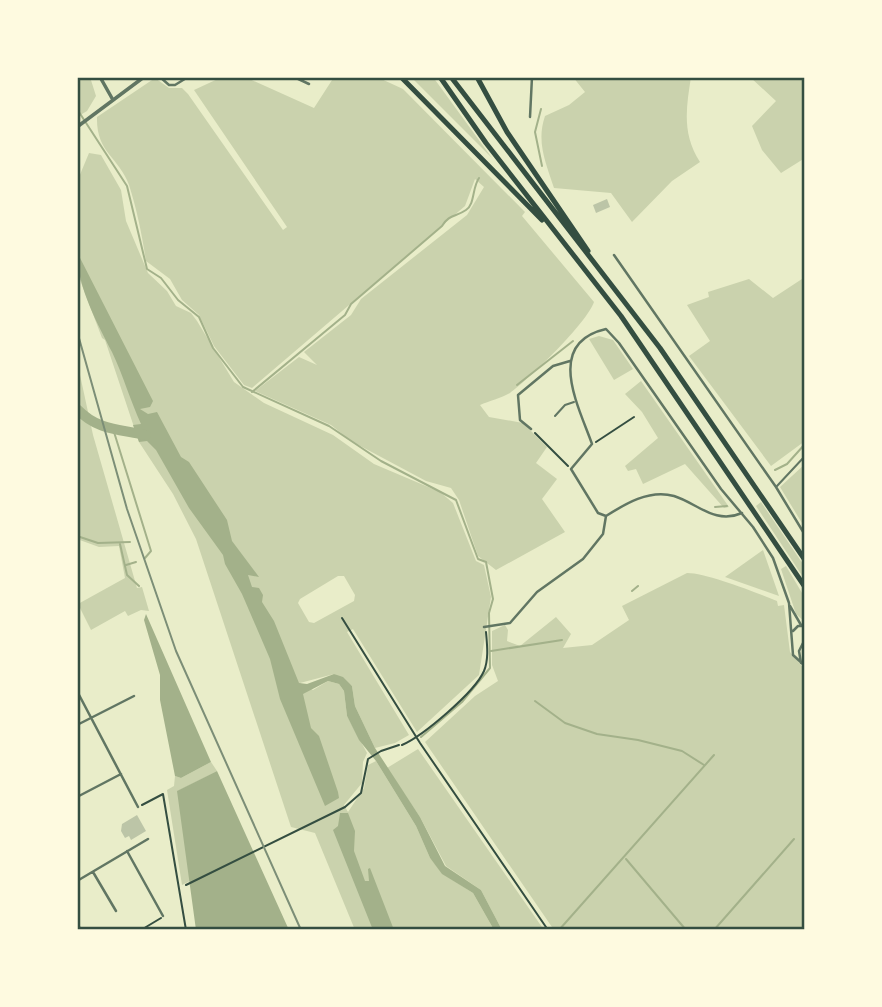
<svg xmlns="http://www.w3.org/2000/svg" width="882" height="1007" viewBox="0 0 882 1007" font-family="Manrope,sans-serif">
	<rect width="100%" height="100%" fill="#e9edc9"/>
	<path fill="#cad2ad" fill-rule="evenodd" d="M77,77H90L96,96L87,111L77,117Z
		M222,77H245L314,108L334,77H377L403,89L525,212L522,216L594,302C587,323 529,379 510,393C501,398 489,401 480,405L489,417L523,423L547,447L536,463L557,479L542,499L565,532L496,570L478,556L459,500L451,488L426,481L351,441L331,425L255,391L299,357L317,365L304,352L351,315L361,299L467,215L484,187L475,179L465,206L252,388L244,385L214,346L199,315L182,300L170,279L146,261C142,235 137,210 129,185C119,157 96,153 97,117L155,78L169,88H182L188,94L283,230L287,227L194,90Z
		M411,77H433L492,158Z
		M573,77H691C686,109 682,134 700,162L672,181L632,222L611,193L554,188C546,163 536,142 545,116L569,105L585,92Z
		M750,77H805V158L781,173L762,150L752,126L776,101Z
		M89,153L101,155L121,190L126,221L148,273L167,291L176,306L191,313L197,321L234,382L264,403L333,435L374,464L440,492L453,503L476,561L484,565L491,597L479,675L417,732L353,629L347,632L409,735L395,743L375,748L355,706L352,686L334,674L300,683L313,690L328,681L339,684L344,691L347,716L367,753L363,762L362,783L344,805L348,812L364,788L368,765L376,761L416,826L430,858L443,874L473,893L494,930H355L315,833L291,827L196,539L173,494L139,442L105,340L102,338L77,272V174L79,177ZM338,576H344L355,595L354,601L314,623L309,622L298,603L300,599Z
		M805,277V441L771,466L689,356L710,341L687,305L709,297L708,292L749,279L773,298Z
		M599,336L613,340L633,369L614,380L589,339Z
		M77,361L93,435L137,588L142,587L149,611L141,610L128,616L125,611L91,630L78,604L125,578L119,546L99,547L77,539Z
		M641,381L729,507L724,508L685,464L643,484L636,469L628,471L625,466L658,438L642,412L625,394Z
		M805,464V528L780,487Z
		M761,502L805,567V580L756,506Z
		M763,550L779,596L725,577Z
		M786,566L805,598V622L796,614L781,569Z
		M687,573C707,573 757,593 777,601L778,606L784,605L790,652L805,670V930H554L425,742L475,696L498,681L492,665V631L505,625L508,630L507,641L520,646L556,617L571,634L563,648L592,645L629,620L622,606Z
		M418,749L544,930H502L481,890L446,866L420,817L387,768Z
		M211,762L217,771L178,791L190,881L182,885L167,790L174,786L175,776L181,778Z"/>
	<path fill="#a3b18a" d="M77,252L153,401L150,407L140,409L148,414L157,412L181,457L189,462L227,520L232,541L259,577L248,575L252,587L259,588L263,595L262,602L274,621L299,683L307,684L334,674L343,677L352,686L355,706L375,748L420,817L445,866L481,890L502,930H494L473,893L442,874L430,858L416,826L376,761L359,740L347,716L344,691L339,684L328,681L303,694L311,728L319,736L338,792L339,798L325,806L280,699L270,659L242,594L225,564L223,555L189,508L156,450L147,441L139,442L133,425L141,424C130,400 123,375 112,352C98,325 77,287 77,252Z
		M146,614L211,762L181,778L175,776L160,700V675L144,620Z
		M217,771L289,930H196L177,791Z
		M340,813H348L355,831L354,851L365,881H369L368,869L370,868L394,930H373L333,830L338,826Z"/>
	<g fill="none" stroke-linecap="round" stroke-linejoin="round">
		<path stroke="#a3b18a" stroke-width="2" d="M77,109L127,186L147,269L161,278L178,300L199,317L213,348L243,387L329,426L381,461L456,500L478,559L486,562L493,599L489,613L490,668L462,702L421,737
			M541,109L535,132L542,166
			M517,385L573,341
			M252,392L345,315L351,304L442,226C449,214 456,217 466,210C475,204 472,188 479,178
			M114,432L151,551L145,558
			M775,470L787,464L805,444
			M715,507L727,506
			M77,536L98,543L130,542
			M120,544L127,575L139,586
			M126,565L136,562
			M632,591L638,586
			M491,651L562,640
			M535,701L565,723L597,734L638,740L682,751L704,765
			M626,859L686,930
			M559,930L714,755
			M714,930L794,839"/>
		<path stroke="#a3b18a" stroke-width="10" d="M77,409C98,431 120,429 146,435"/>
	</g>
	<path fill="#bcc5a7" d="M607,199L610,207L596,213L593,205Z
		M137,815L146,831L131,840L129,836L125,838L121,831L122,824Z"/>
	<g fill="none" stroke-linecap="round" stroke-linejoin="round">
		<path stroke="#344e41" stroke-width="2" d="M535,433L568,466
			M596,442L634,417
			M342,618L420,743L548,930
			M402,745C423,736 475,692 484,671C489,659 487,644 486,632
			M142,805L163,794L186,930
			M186,885L345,807L361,793L368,759L381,751L399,745
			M141,930L161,918"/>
		<path stroke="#617663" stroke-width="2" d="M555,416L565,405L574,402
			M777,486L805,456"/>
		<path stroke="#617663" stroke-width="2.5" d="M160,77L169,85H175L188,77
			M294,77L309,84
			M530,117L532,77
			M614,255L776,487L805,535
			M531,429L520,420L518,395L553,366L570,361
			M606,516L598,513L571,469L592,444C579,407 544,343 606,329L619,343L721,489L753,527L773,558L789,603L793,655L805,666
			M606,516C625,504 649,489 674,496C697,503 715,525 742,513
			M790,606L801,625
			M484,627L510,623L537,592L583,559L603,534L606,516
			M793,631L798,626H805
			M801,663L799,651L804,641
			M77,691L138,807
			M77,725L134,696
			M77,797L121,774
			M127,851L163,916
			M93,872L116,911
			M77,881L148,839
			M77,924L81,930"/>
		<path stroke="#617663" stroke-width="3.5" d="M100,77L113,100
			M77,127L144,77"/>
		<path stroke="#344e41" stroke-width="5" d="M401,77L542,220
			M440,77L486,143L621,316L805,587
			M451,77L660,348L805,560
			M477,77L507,132L588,251"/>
		<path stroke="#7c8e77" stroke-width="2" d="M77,331L127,509L176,651L301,930"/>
	</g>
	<rect width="882" height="1007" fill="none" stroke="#fefae0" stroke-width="158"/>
	<rect x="79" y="79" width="724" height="849" fill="none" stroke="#344e41" stroke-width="2.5"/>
</svg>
